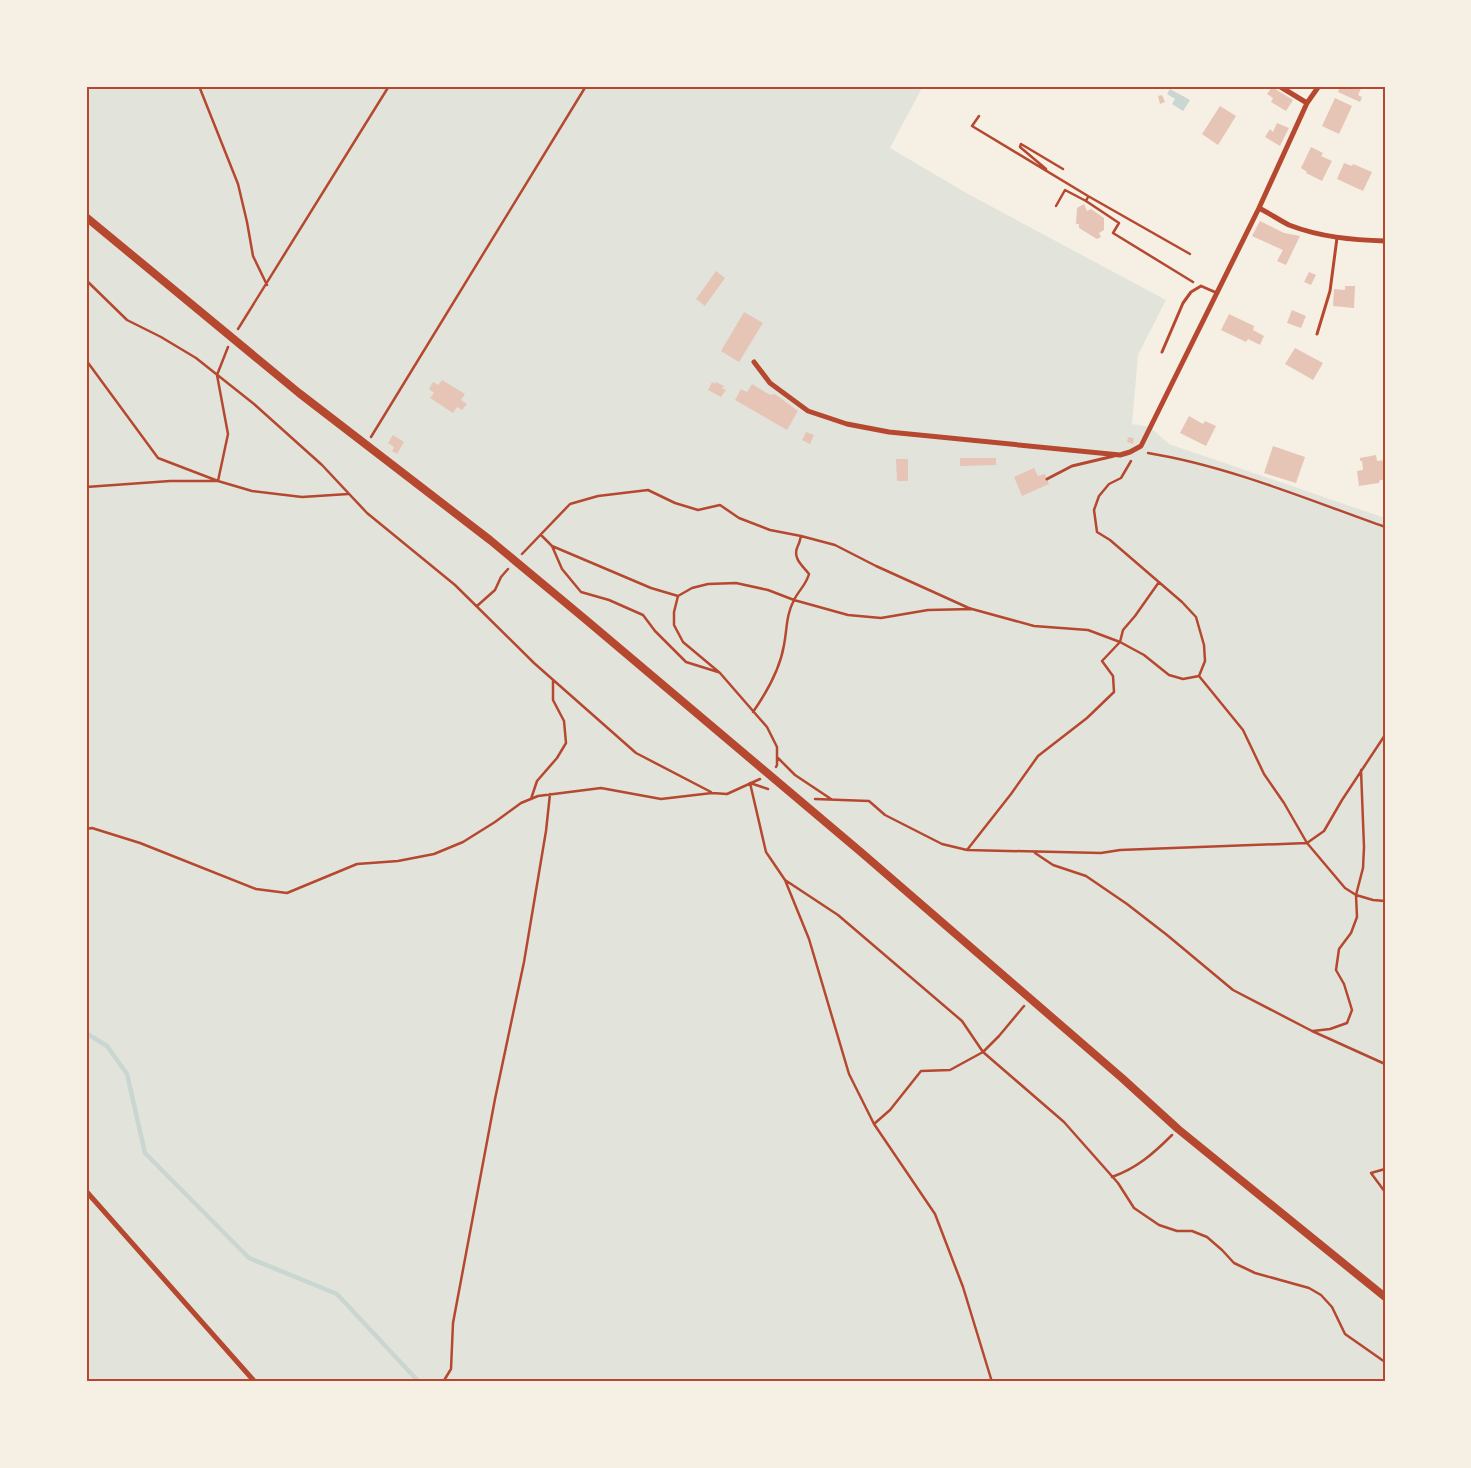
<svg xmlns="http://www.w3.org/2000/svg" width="1471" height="1468" viewBox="0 0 1471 1468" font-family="'PT Sans Narrow',sans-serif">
	<rect width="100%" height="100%" fill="#f6efe4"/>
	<path fill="#e2e4dc" d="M86,86H923L890,148L968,194L1166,300L1138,355L1132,424L1150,427L1169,444L1385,518V1382H86Z"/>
	<path fill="#c9d6d2" d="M1170,89L1190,100L1183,111L1172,104L1175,99L1167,94Z"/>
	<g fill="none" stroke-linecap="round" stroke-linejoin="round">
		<path stroke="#c9d6d2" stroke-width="4.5" d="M86,1033L107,1046L127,1074L145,1153L249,1258L337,1294L419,1382"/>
	</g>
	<path fill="#e6c5b7" d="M1340,86H1362L1358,95L1362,97L1360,102L1338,92Z
		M1272,87L1293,100L1286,111L1271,102L1273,98L1267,94Z
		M1162,95L1165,102L1160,104L1158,96Z
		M1335,98L1352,106L1339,134L1322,126Z
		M1220,106L1236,116L1218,145L1202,134Z
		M1277,123L1289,128L1280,146L1265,137L1270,129L1273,132Z
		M1311,147L1323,153L1321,156L1332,161L1322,181L1306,173L1307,172L1301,168Z
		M1344,163L1352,166L1353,164L1372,172L1363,191L1337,179Z
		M1084,204L1087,211L1091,209L1104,218V230L1099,233L1101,237L1097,239L1079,228V224H1076L1077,208Z
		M1260,221L1284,233L1300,236L1286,265L1277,261L1283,250L1252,236Z
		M716,271L725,278L705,306L696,299Z
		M1309,272L1316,275L1311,285L1304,282Z
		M1345,286H1355L1354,308L1333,306L1334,289L1345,290Z
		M1292,310L1306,316L1301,328L1287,323Z
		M744,312L763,323L739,362L721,351Z
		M1229,314L1254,326L1253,330L1264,336L1260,345L1248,339L1246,342L1221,330Z
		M1295,348L1323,363L1313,380L1285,364Z
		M442,380L465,394L461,400L467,404L462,410L457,407L453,413L430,398L434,393L429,389L433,382L438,385Z
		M712,382L715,384L716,382L724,386L722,388L726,390L721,397L708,390Z
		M752,384L770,395L775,394L798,411L787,430L735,400L741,389L747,392Z
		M1189,416L1203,424L1205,421L1216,426L1206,446L1180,433Z
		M806,432L814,435L810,444L802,440Z
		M393,435L404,442L397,454L392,451L394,447L388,443Z
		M1128,437L1134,438L1133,444L1127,442Z
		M1273,446L1305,457L1296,483L1264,473Z
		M1376,455L1377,461L1385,460V480H1380L1379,483L1359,486L1357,471L1363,470L1362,461H1360V458Z
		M960,458H996V465L960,466Z
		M896,459H908V481H897Z
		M1034,468L1038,476L1045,474L1049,484L1022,496L1014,477Z"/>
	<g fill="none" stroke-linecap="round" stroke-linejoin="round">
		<path stroke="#b5482f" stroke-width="2.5" d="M199,86L238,184L247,222L253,256L267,285
			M979,116L972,126L1088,196L1190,254
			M1046,169L1020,147L1021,144L1063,169
			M1088,197L1086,201L1119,223L1113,233L1193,282
			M1056,206L1065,190L1086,201
			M86,280L127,320L161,337L196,358L254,404L322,465L367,513L455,585L534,663L636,753L711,792
			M238,329L389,86
			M86,360L158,458L218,481L228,434L217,375L228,347
			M371,437L586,86
			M1148,453C1228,466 1309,500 1385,527
			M1131,461L1121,478L1109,484L1099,496L1094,510L1097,532L1110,540L1182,602L1196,617L1204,645L1205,661L1199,676
			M86,487L170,481H218L252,491L302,497L348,494
			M541,535L552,546L651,588L678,596
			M801,536L835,545L876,566L971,609
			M552,546L562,569L581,592L609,600L643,615L655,631L686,662L718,672
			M522,554L570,504L598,496L648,490L675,503L698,510L720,505L739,518L770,530L801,536C800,541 799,544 797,548C793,559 803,566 809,574C806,585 799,590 794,600C786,615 787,630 784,645C780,669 767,692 753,712
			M477,606L495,590L501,577L508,569
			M1199,676L1243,730L1264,774L1284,803L1307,843L1345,888L1356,895L1373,900L1385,901
			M778,758L795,775L831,799
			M776,767L777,765V747L767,727L720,673L683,642L674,625V612L678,596L692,588L708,584L736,583L768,590L794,600L848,615L881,618L928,610L972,609L1034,626L1088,630L1120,642L1144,655L1169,675L1183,679L1199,676
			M750,783L766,852L785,880L809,939L849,1074L874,1124L935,1214L963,1287L992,1382
			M750,783L768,789
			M531,799L537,781L557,758L566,743L564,721L553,700V680
			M815,799L869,801L885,815L942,844L967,850L1101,853L1120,850L1307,843
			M86,829L92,828L140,843L256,889L287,893L357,864L398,861L434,854L463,842L495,822L521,803L538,796L601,788L661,799L712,793L727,794L760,779
			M1307,843L1324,831L1342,800L1385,735
			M967,850L1011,794L1038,756L1087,718L1114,692L1113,676L1102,661L1120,642L1123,630L1135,616L1159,582
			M1035,853L1053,865L1086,876L1127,904L1167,935L1233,990L1312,1031L1385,1064
			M785,880L838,915L962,1021L983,1052L1064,1122L1118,1183L1134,1208L1159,1225L1177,1231H1192L1207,1237L1222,1250L1234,1263L1255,1273L1309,1288L1321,1295L1332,1307L1345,1334L1385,1362
			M1313,1031L1330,1029L1347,1023L1352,1010L1344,984L1336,970L1339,949L1351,933L1357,917L1356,895L1363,868L1364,847L1361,770
			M874,1124L890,1110L921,1071L950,1070L983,1052L999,1036L1024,1006
			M1385,1169L1371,1173L1385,1192
			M1112,1177C1137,1168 1153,1154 1172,1135
			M443,1382L451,1369L453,1323L495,1099L524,962L546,831L550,794"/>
		<path stroke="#b5482f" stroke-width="3" d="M1317,334L1330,291L1337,238
			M1162,352L1183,303L1191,292L1201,286L1217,293
			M1047,479L1072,466L1114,456"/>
		<path stroke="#b5482f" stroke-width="5" d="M1279,86L1307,103
			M1259,208C1269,213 1279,220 1289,225C1320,237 1352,240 1385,241
			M754,362L770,383L808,411L847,424L889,432L1120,455L1130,452L1141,446L1259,208L1307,103L1319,86
			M86,1191L255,1382"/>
		<path stroke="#b5482f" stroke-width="8" d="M86,217L299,393L490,540L585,619L862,853L1122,1078L1178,1129L1385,1297"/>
	</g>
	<rect width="1471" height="1468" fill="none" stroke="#f6efe4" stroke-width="175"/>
	<rect x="88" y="88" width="1296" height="1292" fill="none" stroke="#b5482f" stroke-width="2"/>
</svg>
